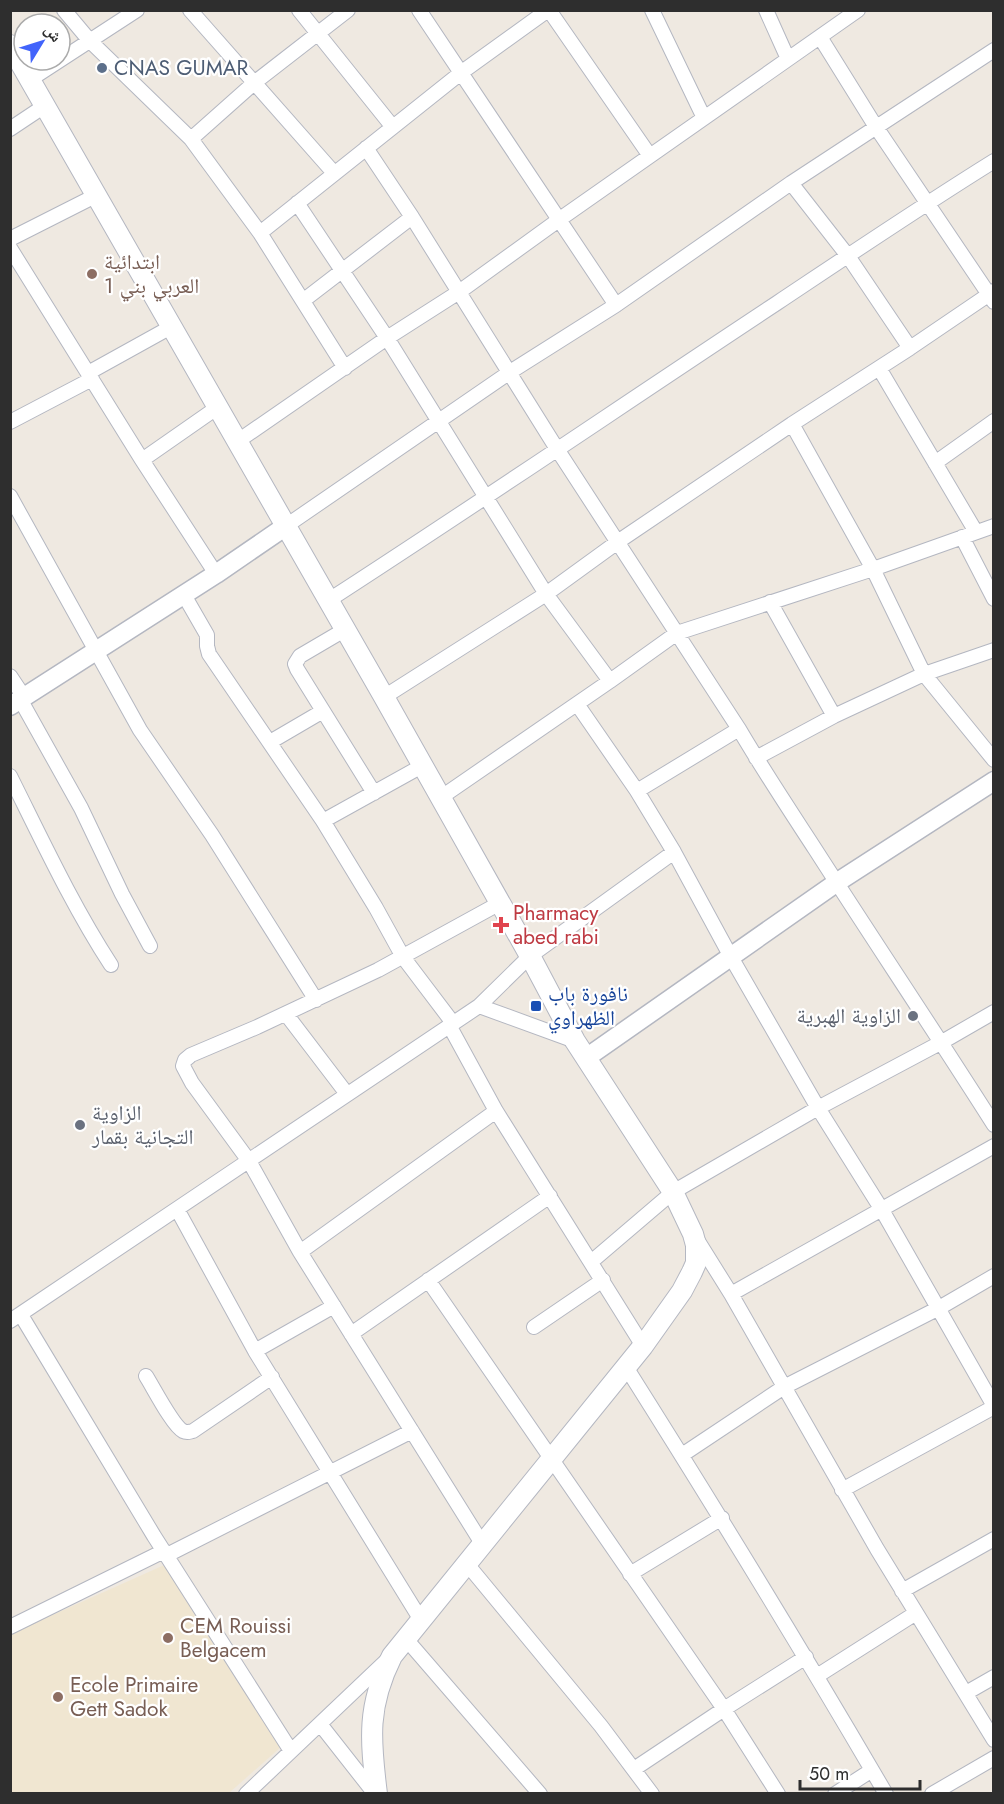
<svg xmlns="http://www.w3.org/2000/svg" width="1004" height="1804" viewBox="0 0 1004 1804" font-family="Jost,'Noto Naskh Arabic',sans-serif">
	<rect width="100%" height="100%" fill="#efe9e1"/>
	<path fill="#f0e6d1" d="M171,1562L281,1747L229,1793H11L10,1634Z"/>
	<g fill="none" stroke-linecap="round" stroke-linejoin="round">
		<defs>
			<path id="minor" d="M64,10L90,41L191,139L254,83L348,10
				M190,10L334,173
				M299,10L392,126
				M419,10L616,305
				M549,10L650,156
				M652,10L704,118
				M766,10L788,59
				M820,37L876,127L994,302
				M31,79L137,10
				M10,129L46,105
				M191,139L260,233L345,368
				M366,148L412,217L557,449L739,729C763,770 789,809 815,849C874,941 935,1032 994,1125
				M791,183L848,256L910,348L792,424
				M297,203L387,338L546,594L610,681L677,633L873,569L994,526
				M260,233L462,72L548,10
				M10,239L97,195
				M10,248L142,460L216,574
				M304,300L412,217
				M910,348L994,291
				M879,368L976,532
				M88,373L171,327
				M10,422L92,379
				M238,441L387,338L459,292L560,219L858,10
				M142,460L218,407
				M935,463L994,421
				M10,496L140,730L212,835L316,1000
				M286,526L510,372L616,305L791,183L994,50
				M962,537L994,599
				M184,595L207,635V646L209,654L323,821
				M329,600C479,503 627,402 777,303C849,255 920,207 994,161
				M770,602L834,716
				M346,629L300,656L295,664L297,669L374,793
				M10,676L24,697
				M384,697L546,594L619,541L792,424L873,569L924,674L994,760
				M20,699L81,808L122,894L150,946
				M577,704L637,791L674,852L731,957L818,1108L882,1210L994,1406
				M270,742L323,711
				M756,758L834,716L924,674L994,650
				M422,766L323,821L376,908L403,957L453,1023
				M10,776C42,840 72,905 111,965
				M637,791L739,729
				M440,798L610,681
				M479,1006L575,1041
				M286,1014L347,1094
				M449,1025L496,1111L643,1346
				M177,1209L255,1351L421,1620
				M696,1238L731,1294L877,1549L994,1740
				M300,1252L496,1111
				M591,1262L673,1192L818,1108L942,1042L994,1012
				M428,1280L724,1709L778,1794
				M731,1294L994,1146
				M21,1315L154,1536L291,1751
				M10,1321L479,1006L530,956L674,852
				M534,1327L603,1280
				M351,1334L550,1196
				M255,1351L334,1306
				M626,1367C715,1508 802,1650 886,1794
				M146,1376C153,1387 173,1426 183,1431C187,1433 188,1432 193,1431L272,1377
				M682,1455L784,1387L939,1308L994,1276
				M842,1490L994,1407
				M483,1545L300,1252L249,1161L192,1083L183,1066L185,1060L191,1055L257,1027L378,970L500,903
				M167,1555L412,1431
				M467,1564L601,1726L652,1794
				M630,1574L722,1518
				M902,1591L994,1539
				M10,1627L164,1551
				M406,1639L540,1794
				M817,1676L916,1613
				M966,1693L994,1677
				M320,1724L375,1794
				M634,1769L724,1709L806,1657
				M246,1794L386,1661
				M835,1794L872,1770
				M932,1794L994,1758"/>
			<path id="tertiary" d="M10,706L216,574L286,526
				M586,1058L836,883L994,781"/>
			<path id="secondary" d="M10,45L384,697L530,956L575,1041L673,1192L693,1234L696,1245V1263L692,1272L682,1291L643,1346L392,1656C367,1706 370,1739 377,1794"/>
		</defs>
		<use href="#minor" stroke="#b4b7c1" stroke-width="16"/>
		<use href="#tertiary" stroke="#b4b7c1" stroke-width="21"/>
		<use href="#secondary" stroke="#b4b7c1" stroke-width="22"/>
		<use href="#minor" stroke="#fff" stroke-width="14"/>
		<use href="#tertiary" stroke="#fff" stroke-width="18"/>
		<use href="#secondary" stroke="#fff" stroke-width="20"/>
	</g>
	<circle fill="#5c6f8a" stroke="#fff" stroke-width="2" cx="102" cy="68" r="6"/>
	<g fill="#8d6e63" stroke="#fff" stroke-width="2">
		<circle cx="92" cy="274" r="6"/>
		<circle cx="168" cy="1638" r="6"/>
		<circle cx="58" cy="1697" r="6"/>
	</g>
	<path fill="#e0444e" stroke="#fff" stroke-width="2" d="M498 916h6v6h6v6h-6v6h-6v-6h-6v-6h6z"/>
	<rect fill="#1a4fb4" stroke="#fff" stroke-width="2" x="530" y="1000" width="12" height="12" rx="3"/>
	<g fill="#6b7280" stroke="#fff" stroke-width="2">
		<circle cx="913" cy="1016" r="6"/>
		<circle cx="80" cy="1125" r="6"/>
	</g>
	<g text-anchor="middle" stroke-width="4.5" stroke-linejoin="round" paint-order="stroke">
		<g font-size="21" fill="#4e5e75" stroke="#fff" text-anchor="start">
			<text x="114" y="75">CNAS GUMAR</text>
		</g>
		<g font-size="21" fill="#785e54" stroke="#fff" text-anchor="start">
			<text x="104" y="269">ابتدائية<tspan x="104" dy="24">العربي بني 1</tspan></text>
			<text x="180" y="1633">CEM Rouissi<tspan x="180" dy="24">Belgacem</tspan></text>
			<text x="70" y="1692">Ecole Primaire<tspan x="70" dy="24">Gett Sadok</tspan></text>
		</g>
		<g font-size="21" fill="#be3a42" stroke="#fff" text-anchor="start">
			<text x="513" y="920">Pharmacy<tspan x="513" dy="24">abed rabi</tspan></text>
		</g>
		<g font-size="21" fill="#164399" stroke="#fff" text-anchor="start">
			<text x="548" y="1001">نافورة باب<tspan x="548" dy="24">الظهراوي</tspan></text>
		</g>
		<g font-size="21" fill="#5b616d" stroke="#fff" text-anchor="end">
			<text x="901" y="1023">الزاوية الهبرية</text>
			<text x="92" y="1120" text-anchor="start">الزاوية<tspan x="92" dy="24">التجانية بقمار</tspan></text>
		</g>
	</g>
	<rect width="1004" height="1804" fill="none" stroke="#2e2e2e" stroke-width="24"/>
	<g transform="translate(42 42) rotate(52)"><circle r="28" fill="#ffffff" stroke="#ababab" stroke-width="1.5"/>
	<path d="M0-4.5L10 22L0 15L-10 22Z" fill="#4264fb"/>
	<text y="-9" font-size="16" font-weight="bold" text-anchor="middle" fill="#2e2e2e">ش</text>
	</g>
	<path d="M800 1780v9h120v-9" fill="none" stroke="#2e2e2e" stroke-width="3"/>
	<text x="809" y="1780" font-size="18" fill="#2e2e2e" stroke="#ffffff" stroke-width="4.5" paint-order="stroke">50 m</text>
</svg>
